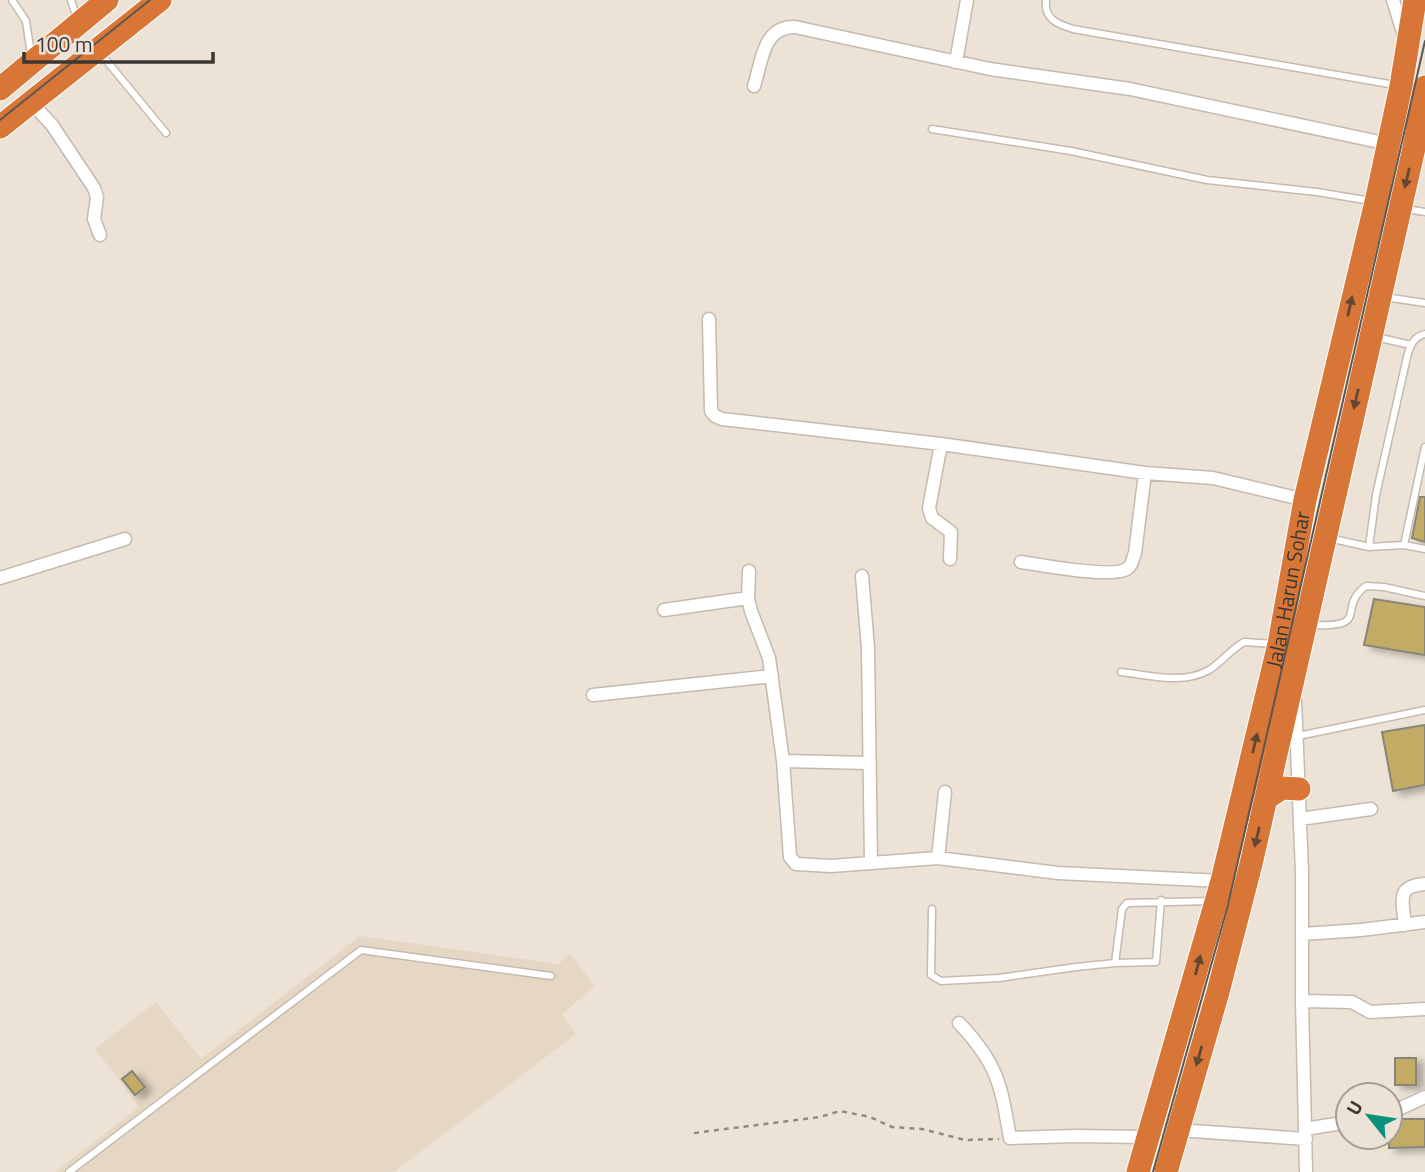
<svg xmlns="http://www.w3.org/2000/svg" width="1425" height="1172" viewBox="0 0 1425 1172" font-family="'Titillium Web',sans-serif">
	<defs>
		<filter id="shadow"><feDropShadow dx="7" dy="4" stdDeviation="3.5" flood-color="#0004"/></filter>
	</defs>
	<rect width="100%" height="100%" fill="#ece2d6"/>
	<path fill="#e6d7c5" d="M360,936L558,964L570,954L595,986L562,1014L576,1034L394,1172H55L139,1107L95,1049L156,1002L201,1059Z"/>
	<path fill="#c1ab65" stroke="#898578" stroke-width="2" filter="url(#shadow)" d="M1420,497H1425V542L1412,538Z
		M1374,599L1425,607V655L1364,645Z
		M1425,725V785L1393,791L1382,732Z
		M1395,1058H1416V1085H1395Z
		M132,1071L145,1087L135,1095L122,1079Z
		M1397,1119H1425V1147L1389,1148L1390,1122Z"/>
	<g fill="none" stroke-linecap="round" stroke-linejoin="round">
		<defs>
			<path id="lane" d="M12,0L26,21L31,55
				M71,0L77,19
				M1046,0C1044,19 1057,24 1073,29L1395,85
				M101,54L166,133
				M932,129L1071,151L1207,180L1317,192L1371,201
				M1406,209L1425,212
				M1385,297L1425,303
				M1376,337L1411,345
				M1329,538L1369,547L1404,545L1425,549
				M1404,545L1425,447
				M1369,547L1376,495L1407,357C1410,346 1413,337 1425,334
				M1309,625C1374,628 1335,609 1366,586L1384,587L1425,596
				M1121,672C1149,675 1183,685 1209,670C1222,662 1231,649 1244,642L1274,644
				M1298,736L1425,710
				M932,909L931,975L941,981L999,978L1076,967L1115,963L1122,909L1127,903L1211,901
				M1115,963L1156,962L1161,900
				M69,1172L361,950L551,976"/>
			<path id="street" d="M1393,0L1405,39
				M956,62L967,0
				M754,86C762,61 763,26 795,27L990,69L1130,89L1389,144
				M31,102L52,125L94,188L97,197L94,219L100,235
				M709,319L711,411L715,416L722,419L941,444L1145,473L1213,478L1305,500
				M941,444L929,508L932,518L951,532L950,559
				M1021,562C1039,565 1116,579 1128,568C1132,565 1133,558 1135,553L1145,473
				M749,571L748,598L751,611L769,658L783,761L790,857L796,864L831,866L938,858L1058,873L1222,881
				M862,576L868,648L871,863
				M0,578L125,539
				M664,610L748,598
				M593,695L772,676
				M1295,700L1302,872V1001L1306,1172
				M783,761L870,763
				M1300,819L1371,809
				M938,858L945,792
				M1405,925C1403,901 1395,886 1425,884
				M1303,934L1361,930L1425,922
				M1302,1001L1352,1002L1370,1012L1425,1009
				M959,1023C998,1064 1001,1085 1010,1138L1076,1136L1148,1137
				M1390,1113L1425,1097
				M1305,1129L1348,1122
				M1178,1130L1306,1139"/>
			<g id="highway">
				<path d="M0,89L107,0"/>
				<path d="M0,127L160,0"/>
				<path d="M1267,798L1282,788L1299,789"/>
				<path id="s1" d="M1138,1172L1222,881L1279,644L1305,500L1376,202L1401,86L1415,0"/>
				<path d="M1166,1172L1218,992L1251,864L1414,148L1425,87"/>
			</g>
		</defs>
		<use href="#lane" stroke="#c4baaf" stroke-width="9"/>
		<use href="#street" stroke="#c4baaf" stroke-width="15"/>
		<use href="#highway" stroke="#fff" stroke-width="25"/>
		<path stroke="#918a82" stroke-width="2.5" stroke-dasharray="5 5" stroke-linecap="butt" d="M694,1133L820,1117L840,1111L870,1117L892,1127L922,1129L965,1140L999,1139"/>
		<use href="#lane" stroke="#fff" stroke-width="6"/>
		<use href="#street" stroke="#fff" stroke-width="12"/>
		<use href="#highway" stroke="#d77636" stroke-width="23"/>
		<path stroke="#5c5751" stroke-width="2" d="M0,120L150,0
			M1153,1172L1228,905L1425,41"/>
	</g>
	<defs><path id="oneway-solid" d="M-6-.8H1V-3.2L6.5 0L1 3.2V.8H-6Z" transform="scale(1.75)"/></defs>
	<g fill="#624733">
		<use href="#oneway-solid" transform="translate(1407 178) rotate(103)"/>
		<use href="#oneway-solid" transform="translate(1350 306) rotate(-77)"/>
		<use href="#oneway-solid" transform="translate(1356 399) rotate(103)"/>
		<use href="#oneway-solid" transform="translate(1255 743) rotate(-77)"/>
		<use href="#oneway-solid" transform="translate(1257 837) rotate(103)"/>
		<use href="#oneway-solid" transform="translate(1198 965) rotate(-75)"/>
		<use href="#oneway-solid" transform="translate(1199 1056) rotate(106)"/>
	</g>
	<g text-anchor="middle" stroke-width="6" stroke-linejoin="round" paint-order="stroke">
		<g font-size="21" fill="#3b3732" stroke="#ece2d6">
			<text dy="7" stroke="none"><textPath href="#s1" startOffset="602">Jalan Harun Sohar</textPath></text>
		</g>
	</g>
	<g transform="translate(1369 1116) rotate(300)"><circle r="33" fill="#ece2d6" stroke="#a59e94" stroke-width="2"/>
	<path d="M0-5L12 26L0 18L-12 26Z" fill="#0c917a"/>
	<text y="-10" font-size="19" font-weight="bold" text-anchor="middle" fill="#3b3732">U</text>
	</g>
	<path d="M24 52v10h189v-10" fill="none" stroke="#3b3732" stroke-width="3.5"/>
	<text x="35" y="52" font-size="21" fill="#3b3732" stroke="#ece2d6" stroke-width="5" paint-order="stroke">100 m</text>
</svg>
